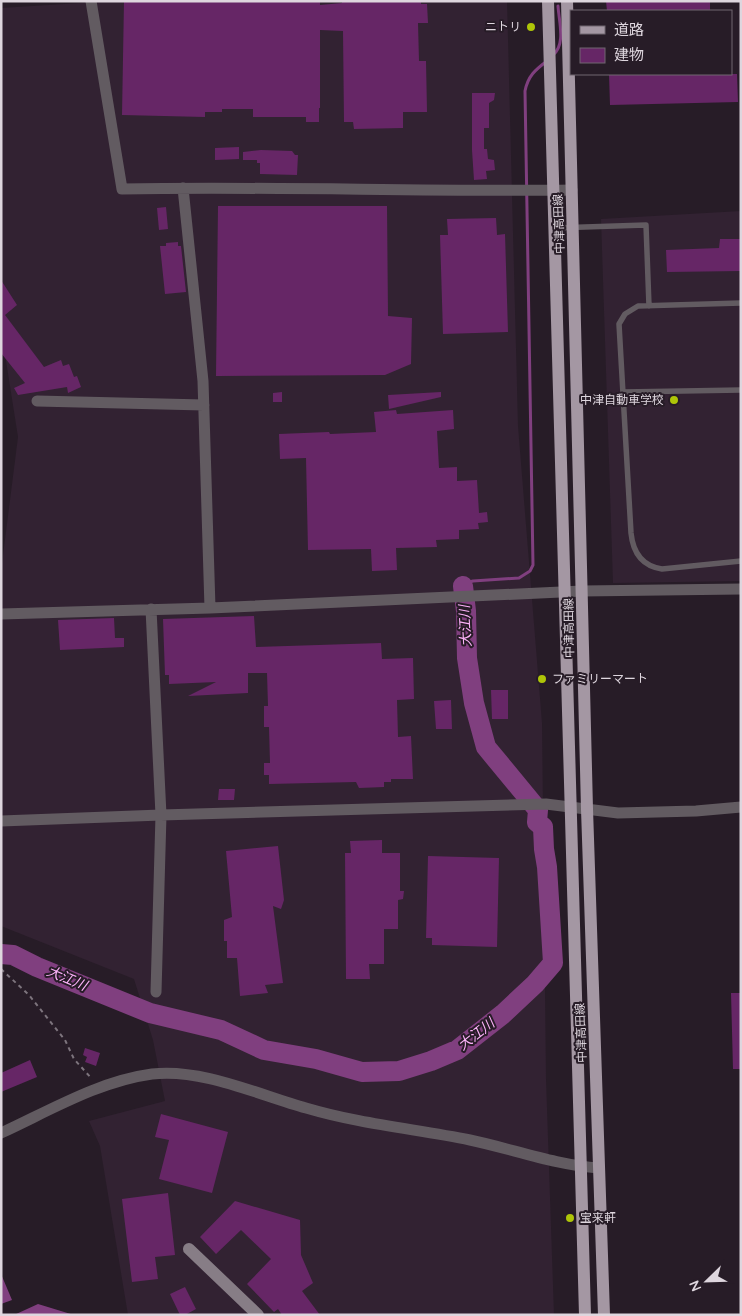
<svg xmlns="http://www.w3.org/2000/svg" width="742" height="1316" viewBox="0 0 742 1316" font-family="Quicksand,'Noto Sans JP',sans-serif">
	<rect width="100%" height="100%" fill="#271c27"/>
	<path fill="#322232" d="M112,1H507L518,426L542,723L546,1079L554,1315H128L100,1146L89,1121L165,1101L153,1040L134,979L1,926V571L18,437L1,329V8Z
		M741,211V581L613,583L601,219Z"/>
	<path fill="#803f7f" d="M1,1274L12,1300L1,1304Z
		M38,1304L74,1315H14Z"/>
	<g fill="none" stroke-linecap="round" stroke-linejoin="round">
		<path stroke="#803f7f" stroke-width="3" d="M553,55C566,44 559,22 558,6
			M463,586L466,583L473,581L519,578L530,571L533,565L525,91C528,76 535,70 547,61"/>
		<path stroke="#803f7f" stroke-width="20" d="M1,954L13,955L37,967L150,1013L221,1030L264,1050L316,1059L362,1072L399,1071L431,1061L457,1050L503,1014L535,984L553,963L547,867L544,849L543,827L537,822L538,810L486,747L474,703L467,658L466,611L463,586"/>
	</g>
	<path fill="#662666" d="M124,1H320V5L342,3V1H421V4H427L428,23H418L419,61H426L427,112H403V128L354,129L353,122H344L343,31L320,30V108H319V122H306V117H253V109H222V112H205V117L122,115Z
		M606,1H710V11H607Z
		M609,74H737L738,102L610,105Z
		M472,93H495L494,100L489,103V128H484V149H487L488,159L494,160L495,170L486,171L487,179L474,180L472,150Z
		M239,147V159L215,160V148Z
		M261,150L292,151L295,155H298L297,175L260,174V163H257V160H243V152Z
		M218,206H387L388,316L412,318L411,364L385,375L216,376Z
		M166,207L168,229L159,230L157,208Z
		M496,218L497,235L505,234L508,332L443,334L440,235H448L447,219Z
		M720,239H741V271L667,272L666,250L719,248Z
		M178,242V246H181L186,292L165,294L160,246H166V243Z
		M1,280L17,305L5,315L44,367L61,360L63,366L69,364L74,377L77,376L81,387L68,393L67,387L18,395L14,388L25,383L1,353Z
		M282,392V402H273V393Z
		M441,392V397L389,409L388,395Z
		M396,410L397,414L453,410L454,429L437,431L439,468L457,467V481L477,480L479,513L487,512L488,522L478,523L479,529L459,530V539L436,540L437,547L396,548L397,570L372,571L371,549L308,550L306,458L280,459L279,434L329,432L330,434L376,432L374,412Z
		M254,616L256,647L381,643L382,659L413,658L414,699L397,700L398,737L411,736L413,779H391V782H384V787L359,788L356,782L269,784V775H264V763H270L269,727H264V706H268L267,673H248V693L188,696L216,682L169,684V675H165L163,619Z
		M114,618L115,638H124V647L60,650L58,620Z
		M491,690H508V719H492Z
		M451,700L452,729H436L434,701Z
		M219,789H235L234,800H218Z
		M382,840V853H400V891H404L403,899L398,900V929H384V964H369L370,979H346L345,853H351L350,841Z
		M278,846L284,900L281,909L273,906L283,983L265,985L268,993L240,996L237,958H227V941H224V920L232,917L226,851Z
		M428,856L499,858L497,947L432,945V938H426Z
		M731,993H741V1069H733Z
		M85,1048L100,1053L96,1066L85,1062L87,1057L83,1055Z
		M30,1060L37,1077L1,1092V1073Z
		M161,1114L228,1132L212,1193L159,1179L169,1140L155,1137Z
		M168,1193L175,1255L155,1257L158,1279L132,1282L122,1199Z
		M235,1201L300,1220L301,1255L313,1283L302,1291L320,1315H282L278,1309L274,1312L247,1284L271,1259L241,1230L216,1254L200,1237Z
		M185,1287L196,1309L185,1315H180L170,1294Z"/>
	<g fill="none" stroke-linecap="round" stroke-linejoin="round">
		<path stroke="#7d747d" stroke-width="2" stroke-dasharray="4 4" stroke-linecap="butt" d="M1,969L29,995L65,1040L74,1059L92,1079"/>
		<path stroke="#625b61" stroke-width="5.5" d="M554,228L646,225L649,306
			M741,303L638,306L625,314L619,324L631,533C633,553 642,566 662,569L741,561
			M623,392L741,390"/>
		<path stroke="#625b61" stroke-width="11" d="M91,1L122,189C272,186 422,192 572,190
			M183,188L203,381L210,608
			M37,401L204,405
			M151,609L161,815L156,992
			M1,614L210,608L582,591L741,589
			M1,821L161,815L546,804L618,813L696,811L741,807
			M1,1133C49,1111 99,1081 152,1074C202,1068 259,1095 306,1108C360,1124 415,1129 470,1140C513,1149 555,1165 599,1168"/>
		<path stroke="#877d86" stroke-width="12" d="M189,1249L258,1315"/>
		<path stroke="#a497a3" stroke-width="12" d="M548,1L585,1315
			M567,1L587,809L604,1315"/>
	</g>
	<g fill="#aec508" stroke="#271c27" stroke-width="2">
		<circle cx="531" cy="27" r="5"/>
		<circle cx="674" cy="400" r="5"/>
		<circle cx="542" cy="679" r="5"/>
		<circle cx="570" cy="1218" r="5"/>
	</g>
	<g text-anchor="middle" stroke-width="4" stroke-linejoin="round" paint-order="stroke">
		<g font-size="12" fill="#ded6de" stroke="#271c27" text-anchor="end">
			<text x="521" y="31">ニトリ</text>
			<text x="664" y="404">中津自動車学校</text>
			<text x="552" y="683" text-anchor="start">ファミリーマート</text>
			<text x="580" y="1222" text-anchor="start">宝来軒</text>
		</g>
		<g font-size="12" fill="#ded6de" stroke="#271c27">
			<text transform="translate(559 224) rotate(-92)" y="4">中津高田線</text>
			<text transform="translate(569 628) rotate(-91)" y="4">中津高田線</text>
			<text transform="translate(581 1033) rotate(-92)" y="4">中津高田線</text>
		</g>
		<g font-size="14" font-style="italic" fill="#fdb3fa" stroke="#271c27">
			<text transform="translate(465 626) rotate(-93)" y="5">大江川</text>
			<text transform="translate(67 978) rotate(23)" y="5">大江川</text>
			<text transform="translate(476 1034) rotate(-38)" y="5">大江川</text>
		</g>
	</g>
	<rect width="742" height="1316" fill="none" stroke="#ded6de" stroke-width="5"/>
	<rect x="570" y="10" width="162" height="65" fill="#271c27" stroke="#706670"/>
	<rect x="580" y="26" width="25" height="8" fill="#a497a3" stroke="#706670"/>
	<text x="614" y="35" font-size="15" fill="#ded6de">道路</text>
	<rect x="580" y="48" width="25" height="15" fill="#662666" stroke="#706670"/>
	<text x="614" y="60" font-size="15" fill="#ded6de">建物</text>
	<g transform="translate(707 1281) rotate(247)" stroke="#271c27" stroke-width="4" paint-order="stroke">
	<path d="M0-4L9 19L0 12L-9 19Z" fill="#ded6de"/>
	<text y="-8" font-size="14" font-weight="bold" text-anchor="middle" fill="#ded6de">N</text>
	</g>
</svg>
